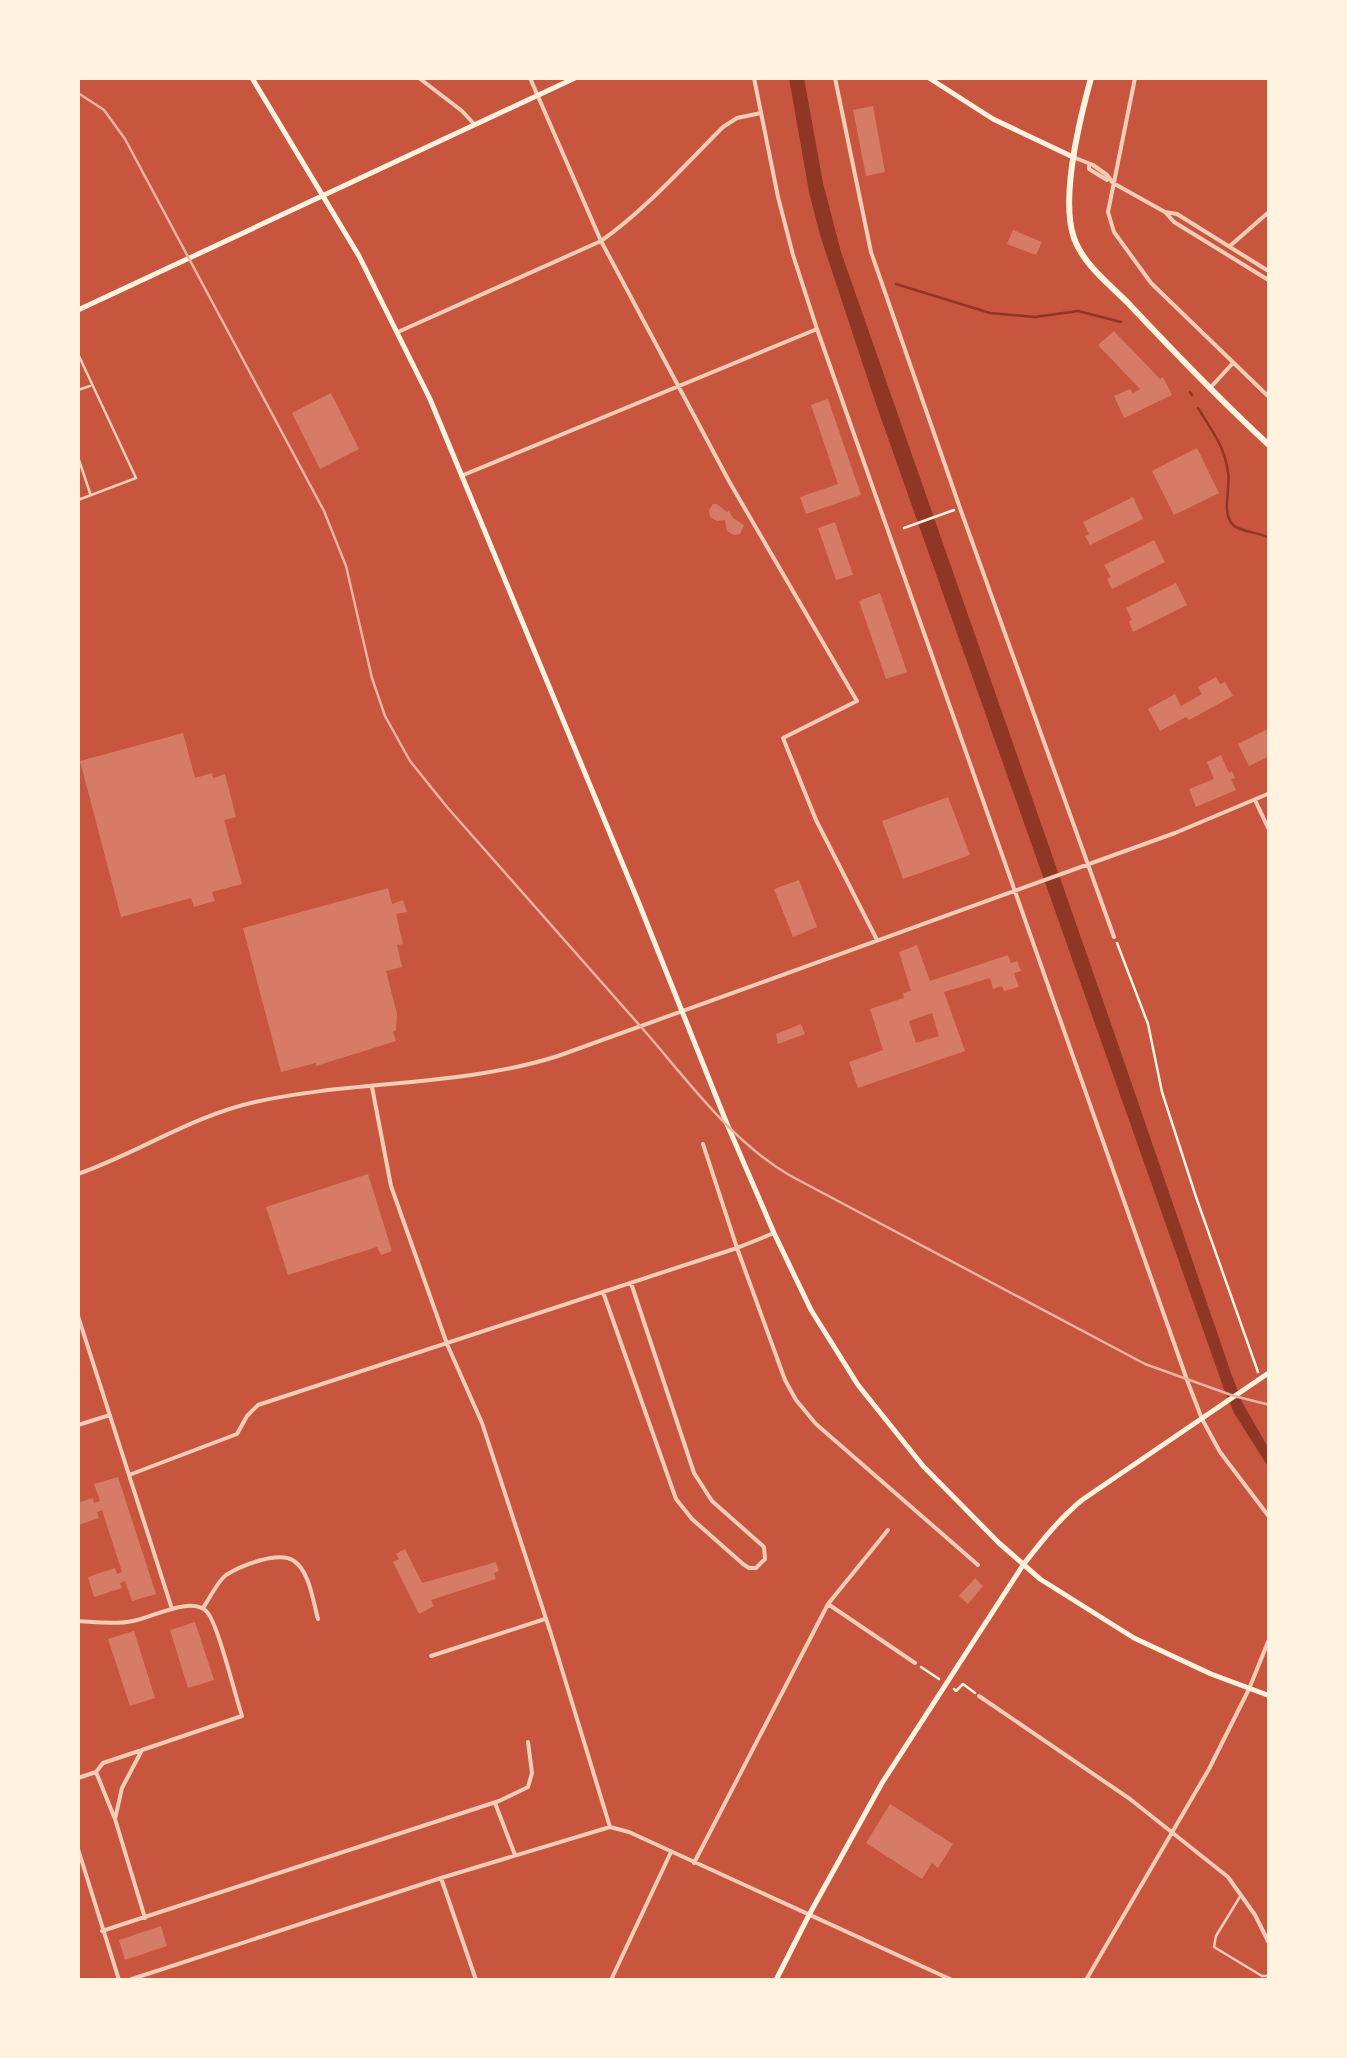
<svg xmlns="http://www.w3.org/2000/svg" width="1347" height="2058" viewBox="0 0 1347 2058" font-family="Signika,sans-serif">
	<rect width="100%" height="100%" fill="#c8553d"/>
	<path fill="#8f3625" d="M789,78H804L823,183L841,252L1116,1038L1231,1373L1242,1402L1269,1449V1468L1234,1413L1224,1389L876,404L820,235L809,192Z"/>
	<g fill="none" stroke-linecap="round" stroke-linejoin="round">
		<path stroke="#8f3625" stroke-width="2.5" d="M896,284L990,313L1035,317L1078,311L1121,322
			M1190,392L1192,395
			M1198,408C1211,429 1225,447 1228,472C1231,488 1221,512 1233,525C1240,532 1259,532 1270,538"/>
	</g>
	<path fill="#d67c66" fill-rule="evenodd" d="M873,106L885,172L866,176L853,110Z
		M1013,230L1042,242L1036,255L1007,244Z
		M1114,331L1160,379L1163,377L1172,395L1124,418L1114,396L1130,389L1133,393L1140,389L1098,345Z
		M331,393L359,449L320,469L292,413Z
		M828,399L861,495L806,514L800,497L838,484L811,405Z
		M1197,448L1219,493L1174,515L1152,471Z
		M1133,497L1143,519L1090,545L1085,536L1089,534L1083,522Z
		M713,504H717L727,512L729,511L733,518L744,525L740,534L734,535L727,531L725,520L717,521L710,517L709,510Z
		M835,522L853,575L836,580L818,528Z
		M1154,540L1165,562L1112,589L1107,579L1111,577L1104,565Z
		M1176,583L1187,605L1133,632L1129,622L1132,620L1126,608Z
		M880,593L907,672L886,679L859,601Z
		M1216,677L1220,684L1225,682L1233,696L1189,720L1186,717L1160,731L1148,709L1175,694L1181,706L1202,694L1198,687Z
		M1270,728V756L1249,766L1238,744Z
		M183,733L195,778L212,773L213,778L225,774L236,817L224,820L242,884L212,892L215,901L194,907L191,898L121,917L80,761Z
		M1221,755L1229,773L1232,771L1235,778L1231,779L1236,790L1196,807L1189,789L1214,779L1207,762Z
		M948,797L970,855L903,879L882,821Z
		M799,880L817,927L793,937L774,889Z
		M388,888L392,904L403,900L407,912L396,914L403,944L397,945L402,967L386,971L397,1014L396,1030L393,1032L396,1041L316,1066V1063L281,1072L243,928Z
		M917,945L930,981L1008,955L1011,963L1017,961L1021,971L1014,973L1019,987L1004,991L1002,986L993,989L990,978L944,992L965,1051L858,1088L849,1062L883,1050L870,1009L904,998L903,993L911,991L899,952ZM932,1013L939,1036L916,1043L909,1021Z
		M801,1024L805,1034L778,1044L776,1034Z
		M368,1174L392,1251L381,1255L377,1247L288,1275L266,1207Z
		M118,1477L156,1594L132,1601L125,1581L120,1583L122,1588L94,1597L88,1577L115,1568L117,1574L122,1572L102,1510L97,1512L99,1518L78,1525V1503L93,1498L94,1503L100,1501L94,1484Z
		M405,1549L422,1583L496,1562L499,1571L494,1573L496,1579L431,1600L434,1606L419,1614L393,1562L399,1559L396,1554Z
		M975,1578L983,1586L968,1604L959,1596Z
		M195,1622L214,1680L188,1688L170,1630Z
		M134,1631L155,1698L130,1706L108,1639Z
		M890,1804L953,1844L938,1868L932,1863L922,1879L866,1843Z
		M161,1926L167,1946L125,1960L119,1940Z"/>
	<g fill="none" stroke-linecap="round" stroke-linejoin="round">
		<path stroke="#fff3e0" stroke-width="2.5" d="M904,528L954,510
			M1117,943L1148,1024L1162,1092L1196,1197L1258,1372
			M921,1667L939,1679
			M954,1689L956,1691L963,1684L975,1693"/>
		<path stroke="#f1ccb7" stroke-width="2.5" d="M78,354L136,478L78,500
			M78,390L90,386
			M78,457L90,493
			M1241,1895L1216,1936L1214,1947L1262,1976H1270"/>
		<path stroke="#f1ccb7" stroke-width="4" d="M419,78L462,111L474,124
			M530,78L601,241L730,483L857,701L783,738L816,820L877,940
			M754,78L778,197L793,255L817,329L1187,1380L1202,1419L1220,1452L1270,1518
			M835,78L871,252L960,508L1114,937
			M1135,78L1108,212L1114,232L1151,283L1270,398
			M1268,78L1270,79
			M1073,157L1093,165L1107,175L1113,183L1165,212L1177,214L1270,272
			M1089,165V169L1107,180
			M1165,212L1174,222L1270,281
			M1231,245L1270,211
			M398,332L601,241C646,209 684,166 723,127L737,118L761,113
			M1210,388L1233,363
			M461,476L817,329
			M1255,800L1270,832
			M372,1087L391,1186L447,1344L482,1423L552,1637L610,1827
			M703,1144L737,1248L785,1380L796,1400L816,1424L978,1565
			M78,1174C138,1153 192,1116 255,1102C355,1080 460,1087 558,1056L1175,833L1270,793
			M603,1292L676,1499L692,1519L743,1564L749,1568H756L765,1559L764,1547L712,1501L694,1473L631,1283
			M78,1316L172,1609
			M78,1425L110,1415
			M129,1475L237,1434L247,1416L258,1405L737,1248L774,1233
			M828,1604L915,1663
			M203,1608C210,1598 217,1582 226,1575C240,1566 279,1550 294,1561C310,1572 313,1602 318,1619
			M78,1621C95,1622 115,1625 133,1621C151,1618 192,1595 207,1612C218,1624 235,1695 242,1716L142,1750L122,1788L115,1819L145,1918
			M431,1656L545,1619
			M979,1696L1130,1799L1228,1877L1255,1915L1270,1945
			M78,1778L96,1772
			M495,1803L515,1855
			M115,1819L96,1772L103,1763L139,1751
			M78,1849L119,1980
			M694,1863L828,1604L888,1530
			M441,1878L476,1980
			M102,1931L499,1801L528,1787L532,1773L528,1742
			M129,1980L441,1878L610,1827L629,1832L952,1980
			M611,1980L671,1852
			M1086,1980L1209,1769L1249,1689L1270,1637"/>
		<path stroke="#fff3e0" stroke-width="5" d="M252,78L359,256L430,399L638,901L727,1124L774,1233L811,1310L858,1385L923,1466L999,1543L1040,1579L1134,1638L1211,1674L1270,1696
			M929,78L993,119L1073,157
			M78,310L575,78
			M776,1980L809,1915L882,1783L1023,1565C1041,1542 1059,1519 1082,1500L1270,1372"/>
		<path stroke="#fff3e0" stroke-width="6" d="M1091,78C1080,118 1060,198 1074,238C1083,264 1109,284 1128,303C1174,352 1220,400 1270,446"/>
		<path stroke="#e9b49f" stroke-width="2.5" d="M78,93L104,110L125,139L324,511L346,566L372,678L385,716L410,761L447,807C514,884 582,960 649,1036C691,1085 733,1142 789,1175L1145,1364L1234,1396L1270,1405"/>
	</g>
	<rect width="1347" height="2058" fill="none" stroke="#fff3e0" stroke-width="160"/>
</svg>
